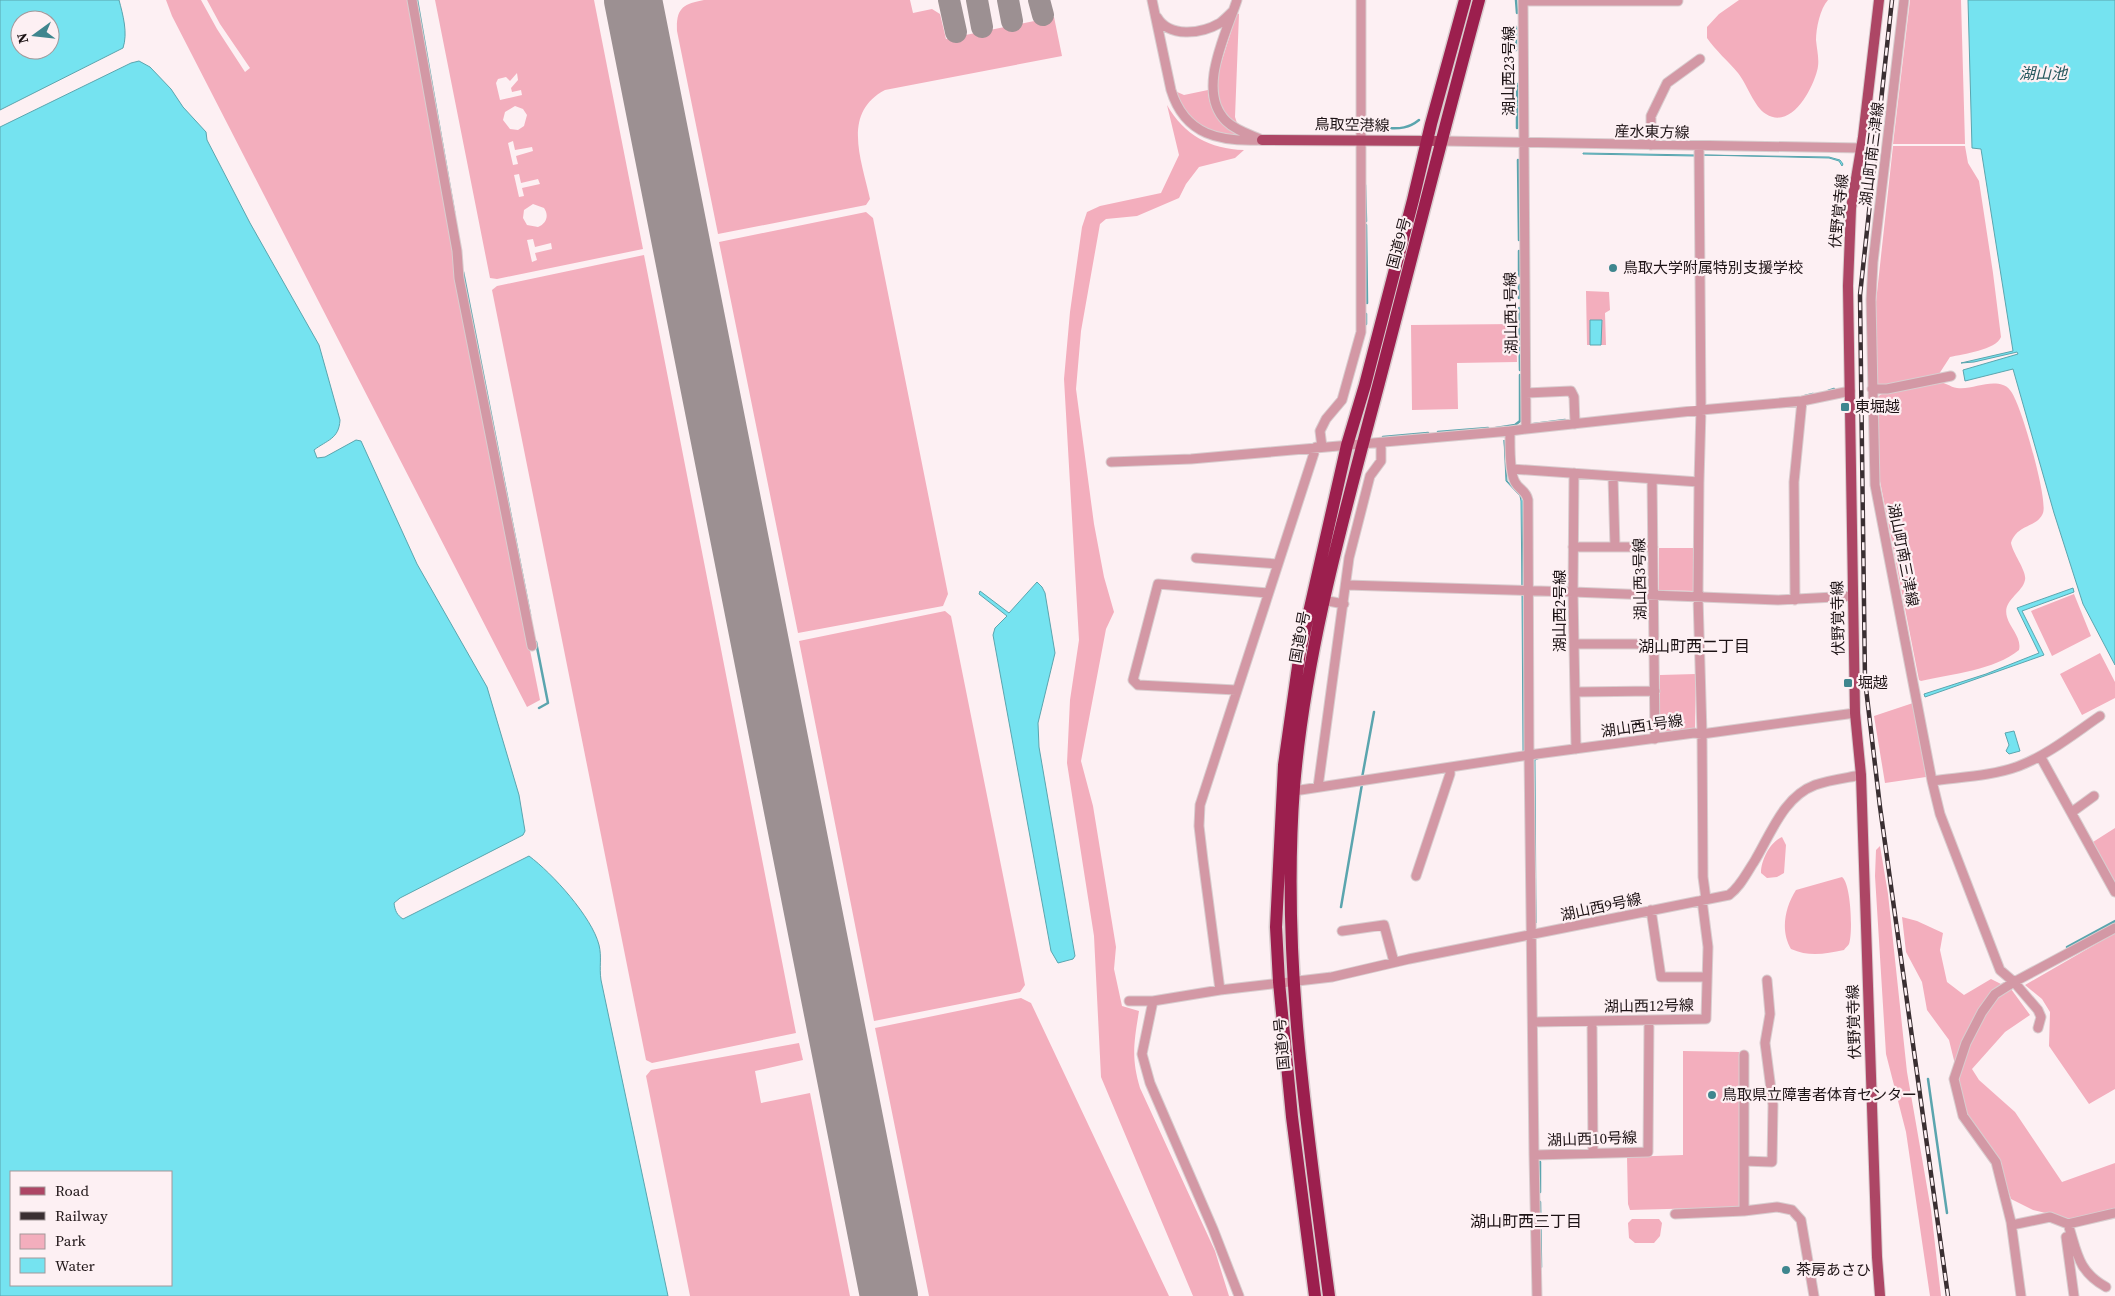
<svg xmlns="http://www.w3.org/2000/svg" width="2115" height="1296" viewBox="0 0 2115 1296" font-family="'Source Serif 4','Noto Sans JP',serif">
	<rect width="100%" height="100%" fill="#fdf0f3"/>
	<path fill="#f3aebd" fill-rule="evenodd" d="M166,0H201L217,29L245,72L250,68L220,24L207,0H409L449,224L455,276L540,700L527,707L172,16Z
		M435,0H594L643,249L497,279L490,278ZM517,73L518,80L511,88L512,92L521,90L522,95L500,100L496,83L498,79L506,77L510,81ZM515,106L523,109L527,115L524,126L518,130L510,129L503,120L505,112ZM513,141L515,150L532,147L533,151L516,156L518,164L513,165L508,143ZM519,174L521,183L538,179L540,184L522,188L524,196L519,197L514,175ZM533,204L544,208C549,215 547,223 538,227L527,225L523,218L524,210ZM533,239L535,247L551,243L552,249L535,253L537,260L532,262L527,240Z
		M704,0H910L913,13L932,9L940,14L946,39L1054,17L1062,56L885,90C841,113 862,161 870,199L866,205L718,234L677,31C676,8 683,4 704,0Z
		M1739,0H1828C1820,9 1816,28 1816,40C1817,51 1820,61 1817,71C1812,90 1791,130 1766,114C1754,107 1747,84 1738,73C1728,61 1716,51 1707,38V27L1719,14Z
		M1910,0H1961L1965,144H1893Z
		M1237,13L1239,14L1235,117L1237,123L1241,126C1222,117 1215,99 1216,79Z
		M1208,90C1209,112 1223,128 1242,136L1241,138L1206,130L1184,112L1175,91L1184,95Z
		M1167,105C1184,135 1210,149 1244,150L1235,158L1199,167L1186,184L1179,198L1137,216L1106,219L1100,224L1081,331L1076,389L1094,524L1104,577L1114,612L1106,629L1081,761L1093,806L1116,947L1114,969L1122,1006L1139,1011C1134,1042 1131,1058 1140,1088L1215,1251L1229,1296H1193L1101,1077L1094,936L1067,763L1070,700L1079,640L1064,379L1070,312L1082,227L1087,212L1100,206L1161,193L1179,155Z
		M1893,146H1965L1968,163L1979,181L1993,273L2001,337C1996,350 1963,354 1950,357L1939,374L1885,387L1877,384L1876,302Z
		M866,212L873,218L948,594L943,606L798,633L719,242Z
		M644,255L796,1033L652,1063L646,1060L492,290L497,286Z
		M1586,291L1609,292L1610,310L1605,313L1606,345H1587Z
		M1516,324L1517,362L1457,363L1458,409L1412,410L1411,325Z
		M1936,381C1945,382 1950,387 1957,388C1972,390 1988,380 2003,385C2008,386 2013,393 2015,399C2023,414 2048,499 2043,513C2037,528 2017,524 2011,543C2013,554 2027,571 2025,580C2022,594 2002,600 2007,617C2010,628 2022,638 2019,650C1995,670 1951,674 1921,681L1919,680L1879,476L1877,397L1885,392Z
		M1659,548H1694V591L1659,590Z
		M2074,594L2091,636L2052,656L2031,611Z
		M945,611L951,616L1025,985L1020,992L874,1021L799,641Z
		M2100,653L2115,682V698L2082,715L2060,674Z
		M1696,674L1695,728L1660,733V675Z
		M1913,703L1926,777L1885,783L1874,716Z
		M2115,828V882L2093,842Z
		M1782,837L1786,845L1784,873L1777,877L1767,878L1761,873C1761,860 1770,842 1782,837Z
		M1880,846L1888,894L1907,1072L1931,1210L1941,1296H1930L1906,1132L1886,1054L1875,876L1876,850Z
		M1842,877C1851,883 1853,933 1849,944C1848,946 1845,948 1844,950C1825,954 1809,957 1791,949C1780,931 1785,907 1796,890Z
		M1902,917L1917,921L1943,933L1940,950L1947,982L1964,995L1991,979L2011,989L2030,1015L2005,1032L1972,1069L1979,1080L2015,1112L2062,1182L2115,1163V1208L2071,1219L2033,1210L2011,1199L1997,1156L1968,1117L1949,1040L1927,1010L1922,982L1906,952Z
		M2115,933V1089L2089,1104L2049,1046L2050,1012L2042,999L2025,985Z
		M1021,998L1031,1003L1169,1296H929L875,1028Z
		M799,1043L803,1060L755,1071L761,1103L810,1093L850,1296H690L646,1076L651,1070Z
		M1683,1051L1740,1052V1207L1630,1210L1628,1204L1627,1157L1683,1155Z
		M1632,1219H1659L1662,1223L1660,1236L1654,1243H1635L1629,1238L1628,1223Z"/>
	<path fill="#75e3f0" stroke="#5ba5ae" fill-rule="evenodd" d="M0,0H119C123,15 128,33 123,48L0,110ZM20,20H50V50H20Z
		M1968,0H2115V665L2083,604L2054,513L2013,369L1965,381L1963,370L2018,354L2017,352L2013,353L1974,362L1961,363L2013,351L1981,149L1972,148Z
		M139,61L150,67L171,89L183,107L206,132L207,140L250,223L319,345L340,420C339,439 327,440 314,450L317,458L325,457L356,440L361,441L417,564L487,687L519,795L525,831L523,835L400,898L394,903C395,911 397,915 403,919L529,856C552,873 592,917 599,945C602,957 599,967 601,980L668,1296H0V127L131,63ZM11,1172H171V1285H11Z
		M1583,153L1695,155V156L1583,154Z
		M1703,155L1829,157L1840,160L1843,164L1842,166L1839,161L1829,158Z
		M1590,320H1602L1601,345H1590Z
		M1504,440L1507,481L1518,491L1523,500L1522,588L1521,501L1520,496L1506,481Z
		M1037,582L1042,587L1045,593L1055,653L1038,723L1039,747L1075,956L1073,959L1058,963L1051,951L993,635L995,628L1007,616L979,594L980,591L1009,613Z
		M2073,588L2074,592L2022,611L2044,655L1925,697L1924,694L1986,674L2039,653L2017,608Z
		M1523,594L1524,752H1523L1522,595Z
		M2014,731L2020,751L2009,754L2006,751L2009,745L2005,733Z
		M1540,758L1535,760L1536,923L1533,759Z"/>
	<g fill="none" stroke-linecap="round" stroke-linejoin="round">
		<path stroke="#5ba5ae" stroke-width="2.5" d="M417,0L454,212
			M1516,0L1517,13
			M1516,27V50
			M1517,84V128
			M1365,116L1366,128H1375
			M1387,128C1400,129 1409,128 1419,120
			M1518,160L1519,240
			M1365,185L1366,221
			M1366,225L1367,303
			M1519,251V276
			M463,272L530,615
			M1519,285V298
			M1519,308L1520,370
			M1366,314V324
			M1828,391L1834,389
			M1805,396L1813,394
			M1534,424L1565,420
			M1496,428L1515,425L1520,421V375
			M1438,432L1488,428
			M1383,437L1428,433
			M536,642L548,703L539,708
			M1362,778L1374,712
			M1341,907L1362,784
			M2067,947L2115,921
			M1928,1079L1947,1213
			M1540,1162V1192
			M1540,1202L1541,1267"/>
		<path stroke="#9c9092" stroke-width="22" d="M949,0L956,32
			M977,0L982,27
			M1008,0L1012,21
			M1039,0L1043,15
			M642,49C641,31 640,16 650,0
			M884,1270L892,1296"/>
		<path stroke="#9c9092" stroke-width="58" d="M633,0L889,1296"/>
		<defs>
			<path id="minor" d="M412,0L457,251L459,278L532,646
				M1152,0L1171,90C1185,136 1221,142 1262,140
				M1237,0C1226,34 1196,91 1226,121C1235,130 1248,134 1260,139
				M1904,0L1873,262L1871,300L1875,485L1932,781L1940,814L2000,970L2014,982L2115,928
				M1523,1H1678
				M1157,17C1169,38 1201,34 1220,23C1224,20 1228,16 1232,12
				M1442,141L1861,148
				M1651,145V116L1667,83L1700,59
				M1699,146L1701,410L1699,482
				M1872,389H1887L1951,376
				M1526,393L1571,391L1574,397L1575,424
				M1526,429L1701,410L1802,401L1850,391
				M1322,447L1320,431L1326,419L1342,400L1361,332V0
				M1111,462L1191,459L1510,431
				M1512,469L1699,482L1698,597L1702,734L1694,733L1529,755L1528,500C1526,490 1519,490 1515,482C1509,472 1510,443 1510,431L1526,429L1523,0
				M1574,473L1573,592L1576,749
				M1613,477L1615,547
				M1652,479L1655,739
				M1573,547H1653
				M1196,558L1278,564
				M1346,585L1573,592L1778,600L1853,596
				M1323,600L1344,604
				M1795,600L1794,482L1802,401
				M1574,644H1654
				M1236,690L1138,685L1133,680L1158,584L1268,593
				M1575,692L1655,691
				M2040,756L2115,892
				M1932,781C1960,777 1992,776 2019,766C2048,755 2075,733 2100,716
				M1318,787L1349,558L1370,476L1381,461V443
				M1294,791L1529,755L1534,1155L1648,1152L1649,1020
				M2072,812L2094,796
				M1416,876L1450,774V768
				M1706,899L1703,877L1702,734L1855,713
				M1651,910L1661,977H1707
				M1342,931L1384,925L1394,962
				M1220,990L1203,860L1199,826L1200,805L1316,447
				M1129,1001H1153L1220,990L1332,977L1409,959L1729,895C1740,887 1746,874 1754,862C1771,834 1783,797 1815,785C1829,780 1846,778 1861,775
				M1153,1001L1142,1054L1150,1083L1213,1229L1239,1296
				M1592,1021L1593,1153
				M1533,1022L1706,1019L1708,947L1702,900
				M1744,1055V1211
				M1534,1155L1537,1296
				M1744,1161L1772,1162L1773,1105L1765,1043L1770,1014L1767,980
				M1675,1214L1744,1211L1777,1207L1792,1210L1801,1220L1814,1296
				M2068,1224C2077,1251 2077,1271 2106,1287
				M2012,1225L2050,1217L2068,1224L2115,1213
				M2066,1237L2074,1296
				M2021,1296L2011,1222L1996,1162L1963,1116L1954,1079L1966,1043L1982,1012L1995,994L2014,982L2038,1010L2041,1017L2038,1028"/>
			<path id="major" d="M1879,0L1863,137L1851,208L1848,286L1855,713L1861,775L1877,1257L1880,1296
				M1262,140L1442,141"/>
			<path id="highway" d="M1315,1296L1292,1117L1279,982L1276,927L1284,765L1300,652L1347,445L1365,385L1413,200L1431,124L1465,0
				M1329,1296C1307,1127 1281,958 1294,787C1305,655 1341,526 1375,398C1410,265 1443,132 1479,0"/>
		</defs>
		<use href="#minor" stroke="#d9cdcf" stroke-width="11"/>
		<use href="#major" stroke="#d9cdcf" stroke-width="12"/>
		<use href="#highway" stroke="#d9cdcf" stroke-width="15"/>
		<use href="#minor" stroke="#d398a5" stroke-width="9"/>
		<use href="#major" stroke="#ad4665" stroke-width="10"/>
		<use href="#highway" stroke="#9c1f4e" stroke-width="12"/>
		<defs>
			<path id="rail" d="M1892,0L1860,295L1865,680L1880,807L1948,1296"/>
		</defs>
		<use href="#rail" stroke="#3a2f32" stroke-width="4.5"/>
		<use href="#rail" stroke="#fdf0f3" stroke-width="2.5" stroke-dasharray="8" stroke-linecap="butt"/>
	</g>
	<g fill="#3f868e" stroke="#fdf0f3" stroke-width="2">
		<circle cx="1613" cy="268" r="5"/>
		<rect x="1840" y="402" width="10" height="10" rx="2.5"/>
		<rect x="1843" y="678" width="10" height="10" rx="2.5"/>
		<circle cx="1712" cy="1095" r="5"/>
		<circle cx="1786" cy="1270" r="5"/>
	</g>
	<g text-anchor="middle" stroke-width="4.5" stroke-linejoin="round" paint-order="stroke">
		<g font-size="15" fill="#1d1315" stroke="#fdf0f3">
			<text transform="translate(1509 71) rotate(-90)" y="5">湖山西23号線</text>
			<text transform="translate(1352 125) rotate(1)" y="5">鳥取空港線</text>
			<text transform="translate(1652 132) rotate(1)" y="5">産水東方線</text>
			<text transform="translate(1872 154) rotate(-83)" y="5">湖山町南三津線</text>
			<text transform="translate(1839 211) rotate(-84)" y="5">伏野覚寺線</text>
			<text transform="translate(1399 243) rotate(-75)" y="5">国道9号</text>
			<text transform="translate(1511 313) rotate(-91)" y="5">湖山西1号線</text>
			<text transform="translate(1903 555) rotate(79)" y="5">湖山町南三津線</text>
			<text transform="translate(1640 579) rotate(-91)" y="5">湖山西3号線</text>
			<text transform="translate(1560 611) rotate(-90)" y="5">湖山西2号線</text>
			<text transform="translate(1838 618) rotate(-91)" y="5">伏野覚寺線</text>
			<text transform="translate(1300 637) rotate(-80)" y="5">国道9号</text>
			<text transform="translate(1642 726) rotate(-8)" y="5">湖山西1号線</text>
			<text transform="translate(1601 907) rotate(-12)" y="5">湖山西9号線</text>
			<text transform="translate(1649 1006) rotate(-1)" y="5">湖山西12号線</text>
			<text transform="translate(1854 1022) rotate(-92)" y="5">伏野覚寺線</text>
			<text transform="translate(1282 1044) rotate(-95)" y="5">国道9号</text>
			<text transform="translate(1592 1139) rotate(-2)" y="5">湖山西10号線</text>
		</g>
		<g font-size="15" fill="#1d1315" stroke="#fdf0f3" text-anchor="start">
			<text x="1623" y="273">鳥取大学附属特別支援学校</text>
			<text x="1855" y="412">東堀越</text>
			<text x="1858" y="688">堀越</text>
			<text x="1722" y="1100">鳥取県立障害者体育センター</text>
			<text x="1796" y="1275">茶房あさひ</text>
		</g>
		<g font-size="16" font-style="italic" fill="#28585e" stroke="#fdf0f3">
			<text x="2043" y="79">湖山池</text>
		</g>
		<g font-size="16" fill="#1d1315" stroke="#fdf0f3">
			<text x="1694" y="652">湖山町西二丁目</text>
			<text x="1526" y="1227">湖山町西三丁目</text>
		</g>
	</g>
	<rect x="10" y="1171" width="162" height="115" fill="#fdf0f3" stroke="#a3989a"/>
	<rect x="20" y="1187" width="25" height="8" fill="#ad4665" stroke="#a3989a"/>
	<text x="55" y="1196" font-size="15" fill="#1d1315">Road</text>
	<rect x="20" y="1212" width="25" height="8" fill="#3a2f32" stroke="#a3989a"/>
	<text x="55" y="1221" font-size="15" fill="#1d1315">Railway</text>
	<rect x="20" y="1234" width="25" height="15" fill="#f3aebd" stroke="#a3989a"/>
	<text x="55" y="1246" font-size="15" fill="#1d1315">Park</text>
	<rect x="20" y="1258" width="25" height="15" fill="#75e3f0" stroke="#a3989a"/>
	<text x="55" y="1271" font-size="15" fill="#1d1315">Water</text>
	<g transform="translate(35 35) rotate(255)"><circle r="24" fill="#fdf0f3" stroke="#a3989a"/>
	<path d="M0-4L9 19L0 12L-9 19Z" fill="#3f868e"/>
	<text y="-8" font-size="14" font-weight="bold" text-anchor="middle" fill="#1d1315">N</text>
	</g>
</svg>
